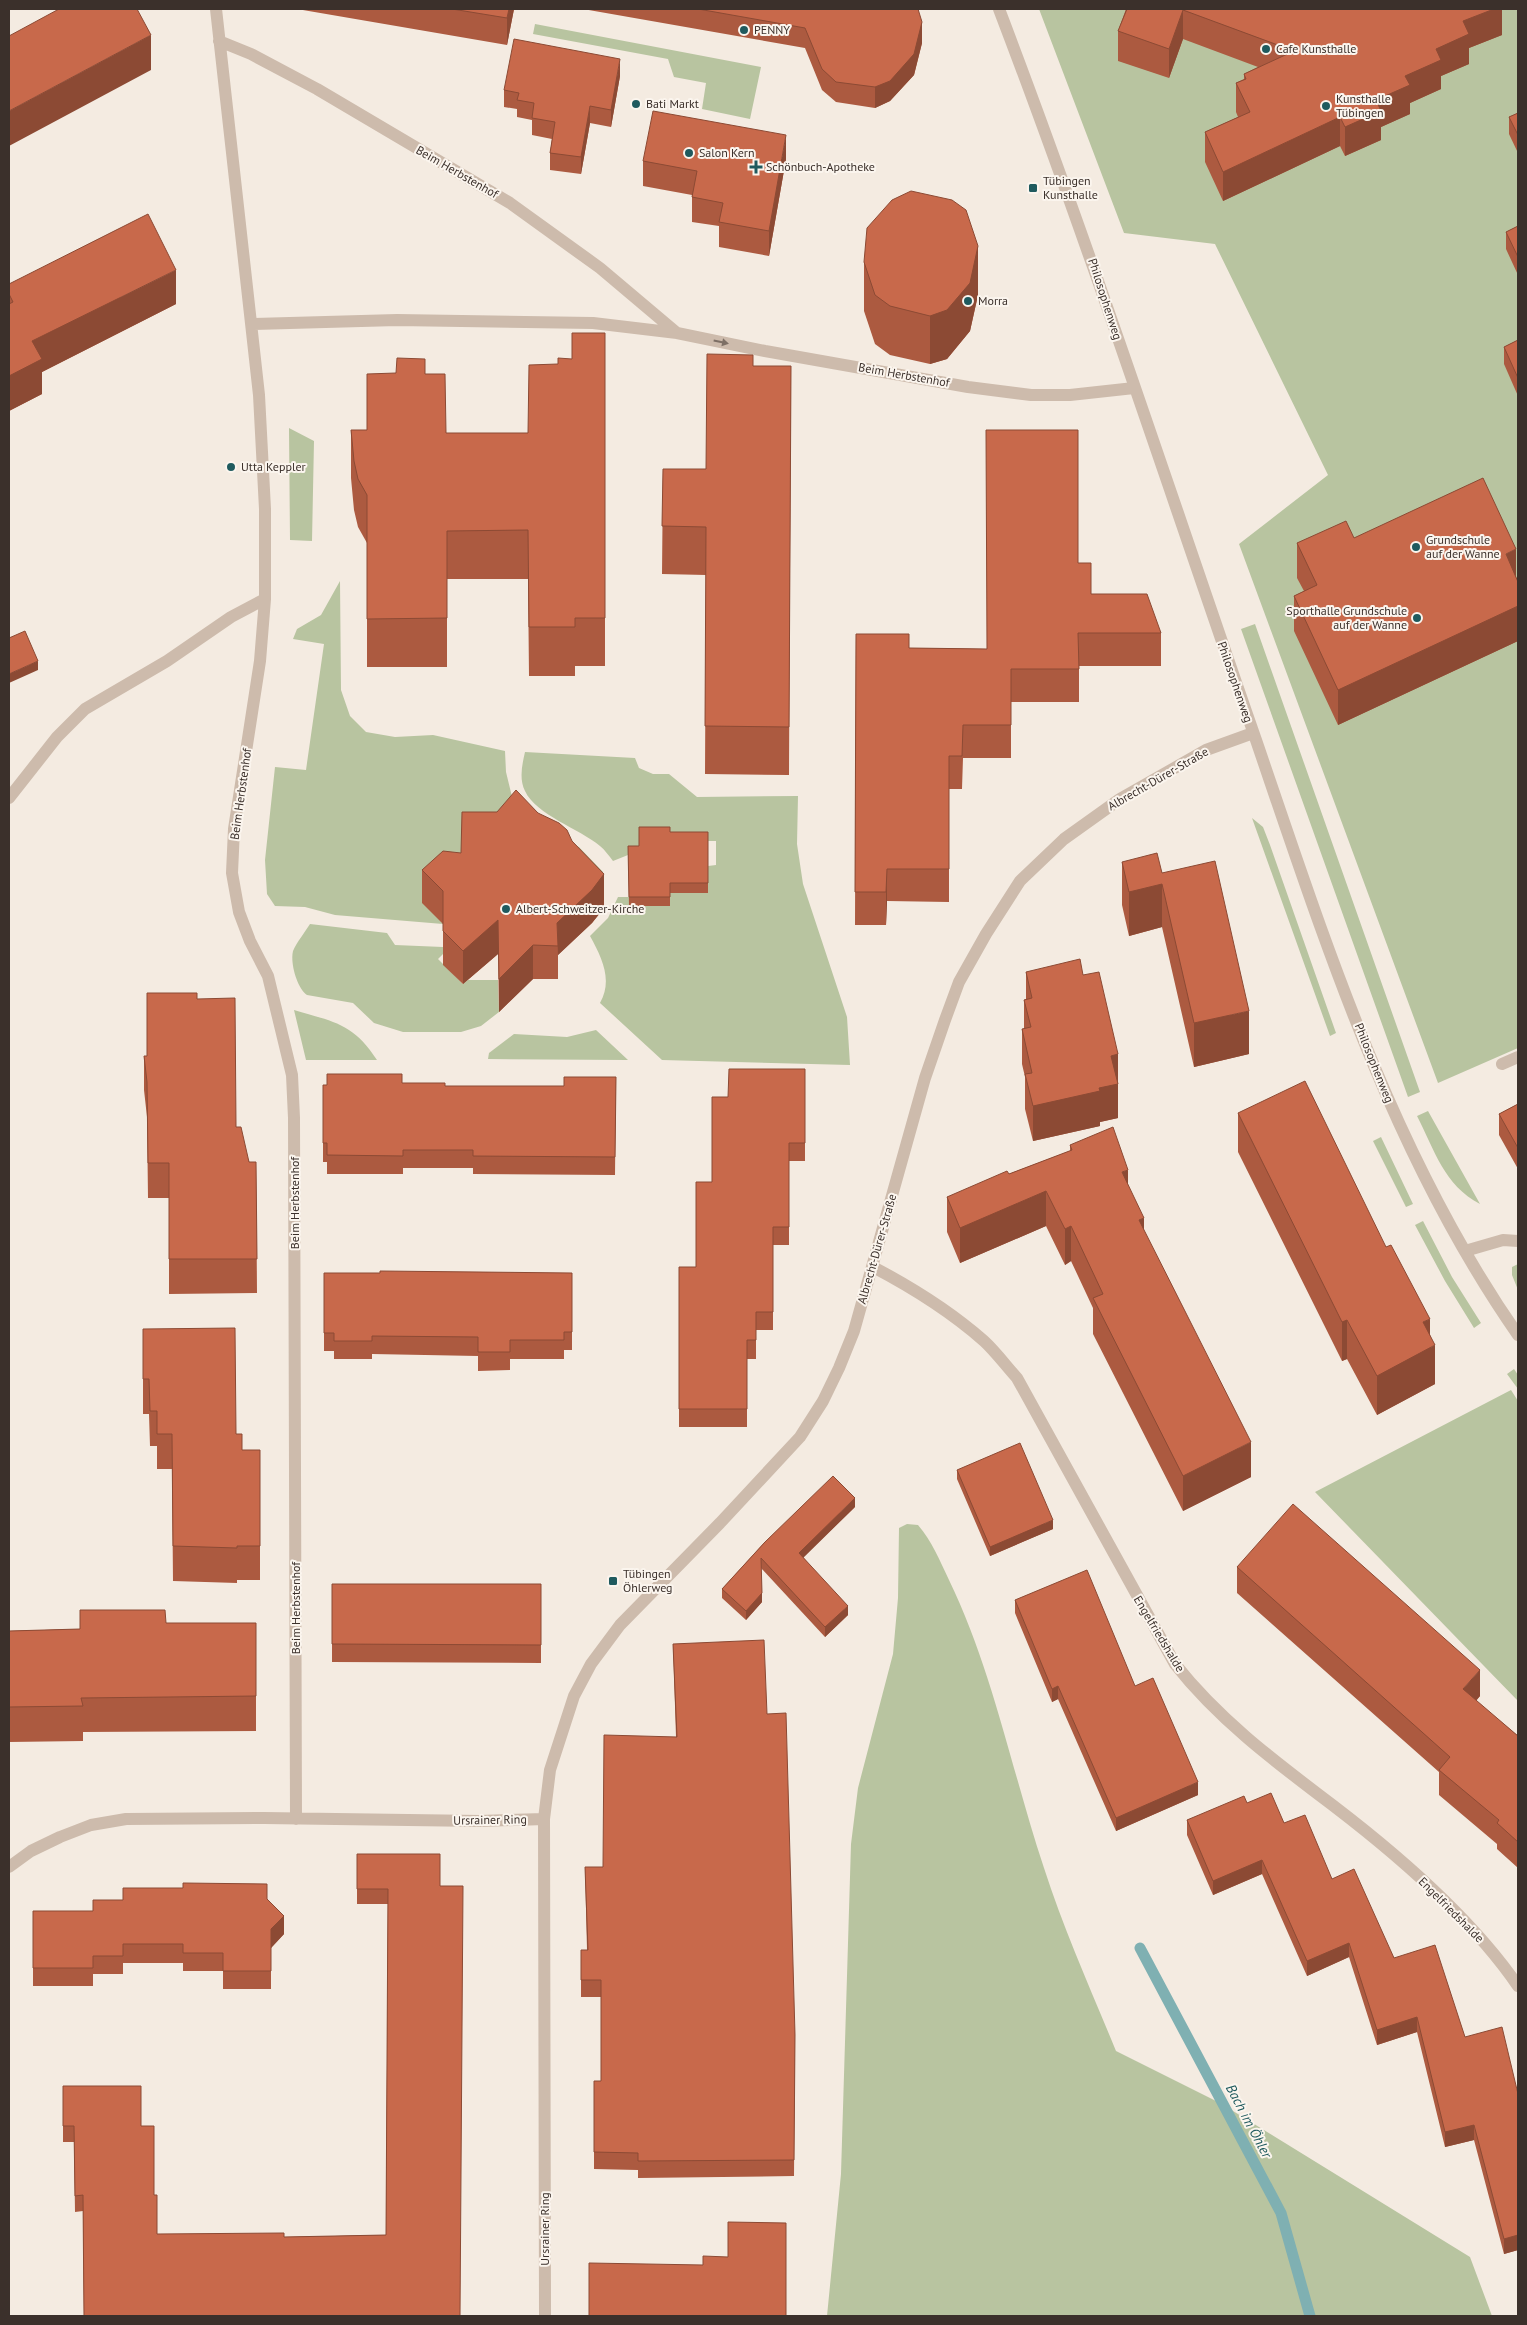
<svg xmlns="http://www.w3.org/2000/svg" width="1527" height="2325" viewBox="0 0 1527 2325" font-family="'PT Sans',sans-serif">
	<rect width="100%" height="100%" fill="#f4ebe1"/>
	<path fill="#b8c4a0" d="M1039,9H1518V1048L1438,1083L1239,544L1328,475L1215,244L1124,233Z
		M535,24L761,67L750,119L702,109L706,83L674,77L668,59L533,34Z
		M289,428L314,441L312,541L290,540Z
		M340,581L341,690L350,716L366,732L395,737L433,735L505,751L506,772L515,809L541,831L579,847L603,872V890L461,870L443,924L335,915L305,907L275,906L267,894L265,860L275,767L306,770L324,644L293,639L297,629L321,615Z
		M1255,624L1420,1092L1408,1097L1241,629Z
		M525,752L635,758L639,768L653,774H669L697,797L798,796L797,844L803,884L847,1017L850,1065L662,1060L600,1003C613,980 602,958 590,936L608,918L618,897H645L670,906V888L708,893V866L716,865V841H670L639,836V855H628L613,861C609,856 605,850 600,846C580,829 536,815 525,791C519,779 522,765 525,752Z
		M1252,818L1263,827L1270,845L1336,1033L1330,1036Z
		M310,924L387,933L395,945L443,947V954L438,959L463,984L468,980H498L499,1012L481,1026L461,1032H403L374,1023L353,1003L307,995C297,988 290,963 293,951C297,942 305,932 310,924Z
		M294,1010C334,1022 353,1023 377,1060H306Z
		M596,1030L628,1060L488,1059L489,1053L514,1034L567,1037Z
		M1428,1111L1480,1204C1444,1185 1435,1151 1417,1116Z
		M1381,1137L1413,1204L1406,1207L1373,1141Z
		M1423,1221L1452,1277L1481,1323L1474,1328L1445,1281L1415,1225Z
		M1518,1264V1290L1512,1275V1267Z
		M1514,1369L1518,1375V1389L1507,1374Z
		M1511,1390L1518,1401V1701L1315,1492Z
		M907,1524L918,1525C932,1541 940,1561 949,1580C993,1671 1012,1772 1044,1868C1064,1930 1091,1990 1116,2051L1220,2103L1470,2257L1492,2316H827L841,2174L851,1844L858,1788L893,1654L898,1598L899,1528Z"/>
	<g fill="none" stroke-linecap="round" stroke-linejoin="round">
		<path stroke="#7fb0b2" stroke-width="11" d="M1140,1948L1281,2213L1310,2316"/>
		<path stroke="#cdbbac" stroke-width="12" d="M216,9L259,395L265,509V599L260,661L234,829L232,873L239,912L250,941L268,976L292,1075L294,1118L296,1819
			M999,9C1091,250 1171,496 1256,740C1326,945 1393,1156 1518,1335
			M219,41L251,54L317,89L510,203L600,268L677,333
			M252,324L397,320L593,323L677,333L765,351L968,387L1031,395H1070L1134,388
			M9,798L57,737L85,709L167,661L231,617L265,599
			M1502,1064L1518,1057
			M1465,1251L1503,1240L1518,1241
			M873,1267C913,1288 950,1311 984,1341C996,1352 1006,1366 1017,1378L1175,1664C1220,1721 1277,1763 1335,1807C1399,1856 1472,1919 1518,1986
			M9,1867L31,1851L60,1837L91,1825L126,1819L264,1818L480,1821L544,1819
			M545,2316L544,1819L550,1770L574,1696L591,1664L620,1625L720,1523L800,1437L823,1401L839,1368L854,1331L925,1078L945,1020L959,982L986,934L1020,881L1064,839L1120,799L1206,750L1253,733"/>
	</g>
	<path fill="#ac5a40" d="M297,9H514L507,45Z
		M583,9H918L922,43L914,75L890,101L875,108L836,102L822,90L805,48Z
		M1126,9H1502V35L1469,48V64L1441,76V89L1410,103V114L1381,127V140L1345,156L1340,146L1223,201L1205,162V132L1238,117L1236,112V83L1244,79V74L1258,67L1183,39L1169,78L1118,61V31Z
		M620,76L611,127L590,123L581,174L550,170V153L552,139L532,135V120L517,117V109L504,107V90Z
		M1518,113V153L1509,134V117Z
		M786,159L769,256L719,247V226L692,222V195L643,186V161Z
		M1518,226V275L1506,249V232Z
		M864,262L978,295L970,331L947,359L930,364L890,355L875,344L864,311Z
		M9,284L176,304L42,372V394L9,411Z
		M605,333V666H575V676H529L528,579H447V667H367V543L358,527L354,510L351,478V430H367L425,374L446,433H528L558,364L572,359Z
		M1518,340V396L1504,364V347Z
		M753,366H791L789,775L705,774L706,575L662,574L663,469H706Z
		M1354,538L1516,577L1518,582V641L1338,725L1294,631V596L1304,591L1297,578V543Z
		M1078,563L1091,594L1161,633V666H1079V702H1011V758H963L962,789H949V902L887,901L886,925H855L856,634L909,648L987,649Z
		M670,832H708V893H670V906H629L628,846H639Z
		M1122,862L1162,873L1249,1054L1194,1067L1162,927L1129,936L1122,905Z
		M422,870L604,908L592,923L558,955V979H533L499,1012L498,954L463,984L443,965V924L422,903Z
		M1026,972L1083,975L1118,1054V1118L1100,1122V1126L1033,1141L1025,1109V1077L1022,1064V1029H1024V1000L1026,999Z
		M147,993L197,999L236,1127L249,1162H256L257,1293L169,1294V1198H148L147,1117L144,1090V1056H147Z
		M805,1069V1161H789V1245H773V1330H756V1359H747V1427H679V1267H696L712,1182Z
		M616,1077L615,1175L473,1174V1168H403V1174H327V1162H323V1085L445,1086H564Z
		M1518,1104V1169L1499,1135V1114Z
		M1238,1113L1386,1247L1430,1334L1435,1384L1377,1415L1347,1359L1342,1361L1238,1152Z
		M1070,1145L1128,1185L1144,1231L1251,1477L1183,1511L1093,1334V1308L1071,1261L1065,1265L1046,1226L960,1263L947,1232V1197L1070,1151Z
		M324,1273H572V1350H564V1359H510V1370L478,1371V1356L372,1354V1359H334V1351H324Z
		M143,1329L236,1434L242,1450H260V1580H237V1583L173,1581L172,1469H157V1446H150L149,1414H143Z
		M957,1470L1053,1529L990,1556L957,1479Z
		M855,1507L803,1557L848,1615L825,1637L761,1568L762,1602L746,1620L722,1598V1589L765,1542Z
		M1237,1567L1480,1696L1476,1701L1518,1736V1868L1497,1849V1844L1439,1795V1772L1237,1593Z
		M332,1584H541V1663L332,1662Z
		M1015,1600L1198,1795L1116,1831L1058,1699L1052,1702L1015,1613Z
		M166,1623H256V1731L83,1732V1741L9,1742V1631L80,1629Z
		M673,1644L767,1714L795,2035L794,2176L638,2178V2170L594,2169V2081H601V1997H581V1950H587L585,1867H603L676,1737Z
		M1247,1803L1284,1823L1332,1879L1394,1958L1465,2037L1518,2094V2250L1504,2254L1474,2140L1445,2147L1417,2032L1377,2045L1349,1957L1307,1976L1262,1874L1213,1895L1187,1835V1820Z
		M357,1854L440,1886L460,2316H84L83,2211L75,2212L74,2142H63V2086L141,2126L154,2195L157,2234L284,2237L386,2235L388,1904H357Z
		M1518,1878V1907L1517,1906V1880Z
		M267,1899L284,1934L271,1948V1989H223V1971H183V1963H123V1974H93V1986H33V1911H93Z"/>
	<path fill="#8c4a34" d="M509,9H514L507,45V18Z
		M1494,9H1502V35L1469,48V64L1441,76V89L1410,103V114L1381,127V140L1345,156V127L1405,76L1463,21Z
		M1183,10V39L1169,78V49Z
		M922,22V43L914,75L890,101L875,108V87Z
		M151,35V70L9,146V111Z
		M620,59V76L611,127V110Z
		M590,106V123L581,174V157Z
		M1340,117V146L1223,201V172Z
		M786,135V159L769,256V231Z
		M978,246V295L970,331L947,359L930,364V316Z
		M176,270V304L42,372V394L9,411V376L32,341Z
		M1516,549V584L1506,554Z
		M1518,606V641L1338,725V690Z
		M38,661V670L9,683V674Z
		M887,869V901L886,925V892Z
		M604,874V908L592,923L558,955L557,923Z
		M1162,884V927L1129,936V892Z
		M498,920V954L463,984V951Z
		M533,945V979L499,1012V979Z
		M1249,1011V1054L1194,1067V1023Z
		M1118,1054V1118L1100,1122V1126L1033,1141V1106L1099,1088L1111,1056Z
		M1128,1170V1205L1122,1172Z
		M1046,1191V1226L960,1263V1228Z
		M1144,1218V1253L1139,1220Z
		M1071,1226V1261L1065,1265V1229Z
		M1430,1319V1348L1435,1345V1384L1377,1415V1376L1423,1322Z
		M1347,1320V1359L1342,1361V1322Z
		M1251,1442V1477L1183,1511V1476Z
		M855,1498V1507L799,1562V1553Z
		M1053,1520V1529L990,1556V1547Z
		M762,1593V1602L746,1620V1611Z
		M848,1606V1615L825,1637V1627Z
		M1480,1670V1696L1463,1715V1689Z
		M1058,1686V1699L1052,1702V1689Z
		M1198,1782V1795L1116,1831V1818Z
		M1262,1860V1874L1213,1895V1881Z
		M284,1916V1934L271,1948V1929Z
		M1349,1943V1957L1307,1976V1961Z
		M1417,2017V2032L1377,2045V2030Z
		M1474,2125V2140L1445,2147V2132Z
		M1518,2235V2250L1504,2254V2239Z"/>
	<path fill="#c8694b" stroke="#8c4a34" d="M59,9H137L151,35L9,111V36Z
		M452,9H509L507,18Z
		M698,9H918L922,22L914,54L890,81L875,87L836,82L822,69L805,28Z
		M1127,9H1494L1463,21L1469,34L1436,49L1441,60L1405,76L1410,85L1376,100L1381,111L1345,127L1340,117L1223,172L1205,132L1250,112L1236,83L1246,79L1244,74L1294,51L1183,10L1169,49L1118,31Z
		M514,39L620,59L611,110L590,106L581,157L550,153L555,122L532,118L534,103L517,100L519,93L504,90Z
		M653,111L786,135L769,231L719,222L723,203L692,197L697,171L643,161Z
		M1518,113V135L1509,117Z
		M911,191L952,200L966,210L978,246L970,283L947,310L930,316L890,306L875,295L864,262L867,228L892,200Z
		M148,214L176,270L32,341L42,359L9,376V304L13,302L9,294V284Z
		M1518,226V257L1506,232Z
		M572,333H605V618H575V627H529L528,530L447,531V618L367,619V495L358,479L354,461L351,430H367V374L396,373L397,358L425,359V374H445L446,433H528L529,365L558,364V358L572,359Z
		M1518,340V378L1504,347Z
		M707,354L753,355V366H791L789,727L705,726L706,527L662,526L663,469H706Z
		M986,430H1078V563H1091V594H1147L1161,633H1078L1079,669H1011V725H963L962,756H949V869H887L886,892H855L856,634H909V648L987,649Z
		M1483,478L1516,549L1506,554L1518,582V606L1338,690L1294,596L1317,585L1297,543L1346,521L1354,538Z
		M25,631L38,661L9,674V638Z
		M516,790L538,813L559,823L567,830L572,841L604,874L592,890L557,923L558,946L533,945L499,979L498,920L463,951L443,931V891L422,870L443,851L461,853L462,812H497Z
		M639,827H670V832H708V883H670V897H629L628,846H639Z
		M1157,853L1162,873L1215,861L1249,1011L1194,1023L1162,884L1129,892L1122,862Z
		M1080,959L1083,975L1099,972L1118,1054L1111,1056L1118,1084L1099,1088L1100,1091L1033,1106L1025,1074L1032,1073L1022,1029L1031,1027L1024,1000L1032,998L1026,972Z
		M147,993H197V999L235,998L236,1127H241L249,1162H256L257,1259H169V1163H148L147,1082L144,1056H147Z
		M729,1069H805V1143H789V1227H773V1312H756V1340H747V1409H679V1267H696V1182H712V1097H728Z
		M327,1074H402V1083H445V1086H564V1077H616L615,1157L473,1156V1150H403V1156L327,1155V1143H323V1085H327Z
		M1305,1081L1386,1247L1391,1245L1430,1319L1423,1322L1435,1345L1377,1376L1347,1320L1342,1322L1238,1113Z
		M1518,1104V1148L1499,1114Z
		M1113,1127L1128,1170L1122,1172L1144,1218L1139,1220L1251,1442L1183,1476L1093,1298L1103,1294L1071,1226L1065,1229L1046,1191L960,1228L947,1197L1007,1171L1009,1174L1072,1150L1070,1145Z
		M380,1271L572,1273V1332H564V1340H510V1352H478V1337L372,1336V1341H334V1333H324V1273H380Z
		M235,1328L236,1434H242V1450H260V1546H237V1548L173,1546L172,1434H157V1411H150L149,1379H143V1329Z
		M1020,1443L1053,1520L990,1547L957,1470Z
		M833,1476L855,1498L799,1553L848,1606L825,1627L761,1558L762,1593L746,1611L722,1589L765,1542Z
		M1293,1504L1480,1670L1463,1689L1518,1736V1842L1497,1823L1499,1820L1439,1770L1450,1757L1237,1567Z
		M1087,1570L1135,1686L1153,1678L1198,1782L1116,1818L1058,1686L1052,1689L1015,1600Z
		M332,1584H541V1645L332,1644Z
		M80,1610H165L166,1623H256V1696L81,1698L83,1706L9,1707V1631L80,1629Z
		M764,1640L767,1714L786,1713L795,2035L794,2160L638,2161V2153L594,2152V2081H601V1980H581V1950H588L585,1867H603L604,1735L677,1737L673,1644Z
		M1271,1793L1284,1823L1305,1815L1332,1879L1354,1869L1394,1958L1435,1945L1465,2037L1502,2027L1518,2094V2235L1504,2239L1474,2125L1445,2132L1417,2017L1377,2030L1349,1943L1307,1961L1262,1860L1213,1881L1187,1820L1244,1796L1247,1803Z
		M357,1854H440V1886H463L460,2316H84L83,2195L75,2196L74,2126H63V2086H141V2126H154V2195H157V2234L284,2233V2237L386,2235L388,1889H357Z
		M183,1883L267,1884V1899L284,1916L271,1929V1971H223V1953H183V1944H123V1956H93V1968H33V1911H93V1900H123V1888H183Z
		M728,2222L786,2223V2316H589V2263L703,2265V2256L728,2257Z"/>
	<defs><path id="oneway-solid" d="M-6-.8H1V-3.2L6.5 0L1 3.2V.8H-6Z" transform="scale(1.25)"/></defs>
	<use fill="#7d6f65" href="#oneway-solid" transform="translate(721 342) rotate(12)"/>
	<g fill="#1f5a5e" stroke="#fbf5ee" stroke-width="2">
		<circle cx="744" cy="30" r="5"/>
		<circle cx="1266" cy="49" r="5"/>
		<circle cx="636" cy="104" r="5"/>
		<circle cx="1326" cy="106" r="5"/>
		<circle cx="689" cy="153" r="5"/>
		<path d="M753.5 159.5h5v5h5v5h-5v5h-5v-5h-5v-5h5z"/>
		<rect x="1028" y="183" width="10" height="10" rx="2.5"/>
		<circle cx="968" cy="301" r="5"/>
		<circle cx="231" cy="467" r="5"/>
		<circle cx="1416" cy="547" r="5"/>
		<circle cx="1417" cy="618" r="5"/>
		<circle cx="506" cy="909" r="5"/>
		<rect x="608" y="1576" width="10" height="10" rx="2.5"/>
	</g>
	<g text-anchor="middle" stroke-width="4" stroke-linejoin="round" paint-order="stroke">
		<g font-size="12" fill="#3b302b" stroke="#fbf5ee" text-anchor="start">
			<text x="754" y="34">PENNY</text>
			<text x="1276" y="53">Cafe Kunsthalle</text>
			<text x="1336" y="103">Kunsthalle<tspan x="1336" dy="14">Tübingen</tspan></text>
			<text x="646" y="108">Bati Markt</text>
			<text x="699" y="157">Salon Kern</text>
			<text x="766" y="171">Schönbuch-Apotheke</text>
			<text x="1043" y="185">Tübingen<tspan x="1043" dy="14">Kunsthalle</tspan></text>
			<text x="978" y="305">Morra</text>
			<text x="241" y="471">Utta Keppler</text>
			<text x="1426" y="544">Grundschule<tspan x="1426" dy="14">auf der Wanne</tspan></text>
			<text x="1407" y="615" text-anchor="end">Sporthalle Grundschule<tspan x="1407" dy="14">auf der Wanne</tspan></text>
			<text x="516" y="913">Albert-Schweitzer-Kirche</text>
			<text x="623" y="1578">Tübingen<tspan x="623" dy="14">Öhlerweg</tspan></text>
		</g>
		<g font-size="12" fill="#3b302b" stroke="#fbf5ee">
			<text transform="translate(457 172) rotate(30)" y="4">Beim Herbstenhof</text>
			<text transform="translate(1105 299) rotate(72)" y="4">Philosophenweg</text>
			<text transform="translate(904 375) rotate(10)" y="4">Beim Herbstenhof</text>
			<text transform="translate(1235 682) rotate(71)" y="4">Philosophenweg</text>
			<text transform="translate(1158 779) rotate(-30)" y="4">Albrecht-Dürer-Straße</text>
			<text transform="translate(241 794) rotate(-82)" y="4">Beim Herbstenhof</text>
			<text transform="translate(1374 1063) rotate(68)" y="4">Philosophenweg</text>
			<text transform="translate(295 1203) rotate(-90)" y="4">Beim Herbstenhof</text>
			<text transform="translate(877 1249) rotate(-74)" y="4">Albrecht-Dürer-Straße</text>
			<text transform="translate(296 1608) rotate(-90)" y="4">Beim Herbstenhof</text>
			<text transform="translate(1159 1634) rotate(59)" y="4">Engelfriedshalde</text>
			<text transform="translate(490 1820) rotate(-1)" y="4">Ursrainer Ring</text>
			<text transform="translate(1451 1910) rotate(45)" y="4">Engelfriedshalde</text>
			<text transform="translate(545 2229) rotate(-90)" y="4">Ursrainer Ring</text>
		</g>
		<g font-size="14" font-style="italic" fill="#1f5a5e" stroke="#fbf5ee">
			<text transform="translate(1249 2121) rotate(62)" y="5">Bach im Öhler</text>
		</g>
	</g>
	<rect width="1527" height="2325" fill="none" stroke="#3b302b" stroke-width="20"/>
</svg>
